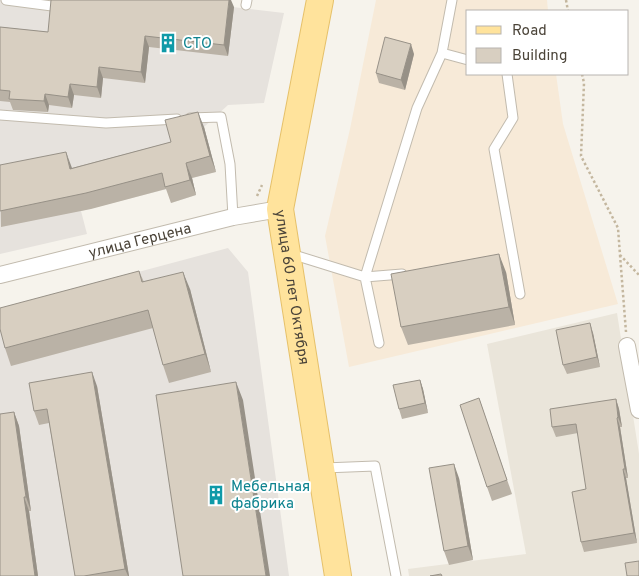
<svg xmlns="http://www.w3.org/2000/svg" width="639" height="576" viewBox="0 0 639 576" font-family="Overpass,sans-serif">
	<rect width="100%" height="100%" fill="#f6f3ec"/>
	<path fill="#eae5da" d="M617,313L639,454V576H409L408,569L526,554L487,344Z"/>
	<path fill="#f7ead8" d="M376,0H547L548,11H468V74H556L563,124L618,304L349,367L325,236L350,129Z"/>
	<path fill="#e6e2dd" d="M0,0H207V4L284,13L264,103L228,105L204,127L215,172L192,178L196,195L171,203L167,189L81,211L87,234L0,254Z
		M228,248L248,272L289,576H0V309Z"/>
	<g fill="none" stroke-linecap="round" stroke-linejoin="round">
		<defs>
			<path id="lane" d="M6,0L52,6
				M246,5L247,0
				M442,53L468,60
				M507,74L513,118L494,149L520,294
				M0,115L106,123L177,119
				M190,118L221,117L230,164L233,217
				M291,254L365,277L402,274
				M379,343L365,277L417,108L442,53L452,0
				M324,468L375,466L396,576"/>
			<g id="street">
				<path id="s1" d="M0,275L233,217L280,209"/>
				<path d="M627,346L639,410"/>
			</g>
			<g id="primary">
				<path id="s2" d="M320,0L280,209L338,576"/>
			</g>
		</defs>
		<use href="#lane" stroke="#c2bbae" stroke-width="11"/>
		<use href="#street" stroke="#c2bbae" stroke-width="18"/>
		<use href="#primary" stroke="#e6c16a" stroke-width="28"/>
		<path stroke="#c4b79f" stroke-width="2.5" stroke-dasharray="2.5 2.5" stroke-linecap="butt" d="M566,0L568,11
			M582,74L584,83L581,156L618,228L620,255L639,275
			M257,196L262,185
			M620,255L626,332"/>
		<use href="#lane" stroke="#fff" stroke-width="9"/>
		<use href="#street" stroke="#fff" stroke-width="16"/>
		<use href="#primary" stroke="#ffe39c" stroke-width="26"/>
	</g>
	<path fill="#bab2a6" d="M234,7L228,56L149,47L145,83L103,78L101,98L74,95L72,108L49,105L48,112L13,110L10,102L0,101V27L48,32Z
		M414,54L405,90L379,83L376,73Z
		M204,127L216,172L192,178L196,195L171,203L166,189L91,209L1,227L0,165L72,168L171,142Z
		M139,271L144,282L190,289L211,372L169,383L163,365L153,328L11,366L5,348Z
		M506,272L515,325L408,345L401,327Z
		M593,333L600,367L567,374L563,365Z
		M420,380L423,389L428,413L402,419L399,409Z
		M97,386L129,576H75L49,423L39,425L34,411Z
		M479,398L512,494L492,501L487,487Z
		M616,399L619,409L622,427H620L628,478H626L637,543L584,552L581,542L586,489L578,433L556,437L552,427Z
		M14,412L19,426L31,511H29L38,576H0Z
		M459,478L473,560L449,565L444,551Z"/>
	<path fill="#979187" d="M229,0H231L234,7L228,56L224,45Z
		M145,36L149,47L145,83L141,72Z
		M411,44L414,54L405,90L401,80Z
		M99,67L103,78L101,98L97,87Z
		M70,84L74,95L72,108L68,97Z
		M45,94L49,105L48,112L44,101Z
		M198,112L204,127L216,172L210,156Z
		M66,152L72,168L75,184L70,169Z
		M186,163L192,178L196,195L190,180Z
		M499,254L506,272L515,325L509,307Z
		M183,272L190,289L211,372L205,354Z
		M590,323L593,333L600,367L597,357Z
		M92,372L97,386L129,576H128L125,569Z
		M420,380L423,389L428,413L425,403Z
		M236,382L243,400L270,576H266Z
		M616,399L619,409L622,427L618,417Z
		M14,412L19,426L31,511L26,497Z
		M617,418L620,427L628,478L625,469Z
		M454,464L459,478L473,560L468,546Z
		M623,469L626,478L637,543L634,533Z
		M24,497L29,511L38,576H35Z"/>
	<path fill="#d8cfc1" stroke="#979187" d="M51,0H229L224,45L145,36L141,72L99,67L97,87L70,84L68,97L45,94L44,101L9,99L10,91L0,90V27L48,32Z
		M385,37L411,44L401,80L376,73Z
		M198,112L210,156L186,163L190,180L165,187L162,173L86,193L0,211V165L66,152L70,169L171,142L165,120Z
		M499,254L509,307L401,327L391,274Z
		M139,271L142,282L183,272L205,354L163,365L148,310L5,348L0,329V308Z
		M590,323L597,357L563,365L556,330Z
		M92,372L125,569L84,576H75L47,409L34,411L29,383Z
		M420,380L425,403L399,409L393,385Z
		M236,382L266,576H183L156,395Z
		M479,398L507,480L487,487L460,405Z
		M616,399L618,417L617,418L625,469H623L634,533L581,542L572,492L586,489L576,424L552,427L550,409Z
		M14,412L26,497H24L35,576H0V414Z
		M454,464L468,546L444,551L429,468Z
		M639,561V576H627L625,563Z
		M441,574L442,576H430Z"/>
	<defs>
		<symbol id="building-bare" viewBox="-9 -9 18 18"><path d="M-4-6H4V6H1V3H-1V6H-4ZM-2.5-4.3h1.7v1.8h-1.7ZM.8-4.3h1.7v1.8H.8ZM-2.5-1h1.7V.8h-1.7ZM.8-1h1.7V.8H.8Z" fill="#0f9aa8" stroke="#fff" stroke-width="2.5" paint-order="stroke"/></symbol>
	</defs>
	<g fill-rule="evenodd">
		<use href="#building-bare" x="154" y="29" width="28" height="28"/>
		<use href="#building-bare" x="202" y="481" width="28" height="28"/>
	</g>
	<g text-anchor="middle" stroke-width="4" stroke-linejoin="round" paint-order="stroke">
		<g font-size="15" fill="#0d838f" stroke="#fff" text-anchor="start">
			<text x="183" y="48">СТО</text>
			<text x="231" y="491">Мебельная<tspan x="231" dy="17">фабрика</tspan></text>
		</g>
		<g font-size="15" fill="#4b4439" stroke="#fff">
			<text dy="5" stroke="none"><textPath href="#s1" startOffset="144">улица Герцена</textPath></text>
			<text dy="5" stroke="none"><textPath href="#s2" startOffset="292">улица 60 лет Октября</textPath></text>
		</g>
	</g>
	<rect x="466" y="10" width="162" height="65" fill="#ffffff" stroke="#b7b4b0"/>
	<rect x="476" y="26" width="25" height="8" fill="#ffe39c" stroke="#b7b4b0"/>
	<text x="512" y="35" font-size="15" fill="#4b4439">Road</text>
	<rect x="476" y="48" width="25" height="15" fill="#d8cfc1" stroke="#b7b4b0"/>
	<text x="512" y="60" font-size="15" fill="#4b4439">Building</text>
</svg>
